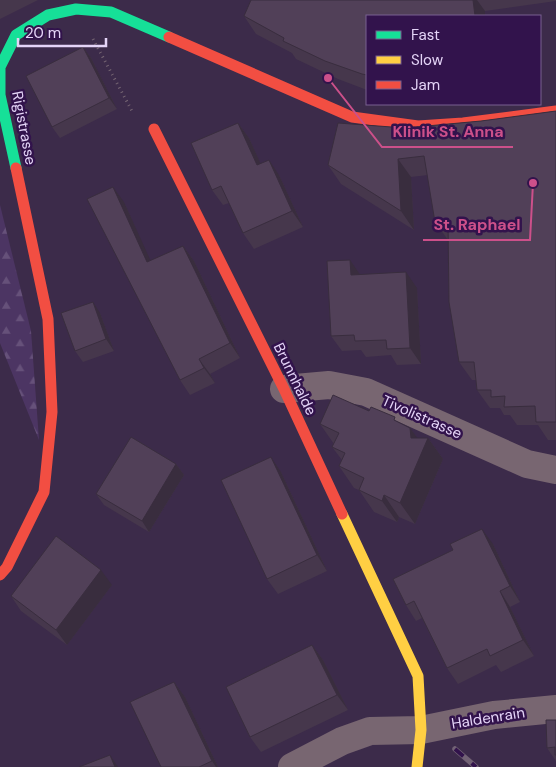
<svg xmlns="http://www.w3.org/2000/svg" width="556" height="767" viewBox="0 0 556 767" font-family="'DM Sans',sans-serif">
	<defs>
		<pattern id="forest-firs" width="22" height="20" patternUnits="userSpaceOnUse" patternTransform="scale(1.25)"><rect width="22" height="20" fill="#4c3563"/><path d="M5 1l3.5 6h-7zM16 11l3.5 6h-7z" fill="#66517a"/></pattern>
	</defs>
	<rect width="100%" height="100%" fill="#3c2b4a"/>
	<path fill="url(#forest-firs)" d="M0,205L31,331L39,440L0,343Z"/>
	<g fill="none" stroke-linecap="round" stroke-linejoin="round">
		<path stroke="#766673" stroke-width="3" stroke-dasharray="1 4" stroke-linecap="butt" d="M93,39L132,111"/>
		<path stroke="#786671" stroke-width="28" d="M284,389L329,385L366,392L527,464L556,470
			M292,767L342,741L370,731L421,730L494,715L556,709"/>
		<path stroke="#16e098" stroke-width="11" d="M16,168L0,95V67L16,35L48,15L76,9L111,12L169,37"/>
		<path stroke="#ffcf43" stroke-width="11" d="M342,514L418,676L421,730L417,767"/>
		<path stroke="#f24e42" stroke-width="11" d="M169,37L352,117L418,126L463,123L556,111
			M154,129L284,389L342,514
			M0,575L7,567L44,492L52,412L48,319L16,168"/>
		<defs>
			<path id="rail" d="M455,749L476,767"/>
		</defs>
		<use href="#rail" stroke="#726275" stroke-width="5.5"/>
		<use href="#rail" stroke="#32134c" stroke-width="4" stroke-dasharray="11" stroke-linecap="butt"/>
	</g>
	<path fill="#46374c" d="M0,0H38L0,19Z
		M251,0H556V1L485,11V16H367V90L338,79L296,59L292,53L256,34L244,16Z
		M83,47L91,58L117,109L60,138L52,127Z
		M556,111V440H548L538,425H517L510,415H504L500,408H490L477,390L476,380H472L459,362L448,240L435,222L428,175L411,177L414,230L341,184L328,165L405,128L481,121Z
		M238,123L249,138L260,163L279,175L303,227L254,249L243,233L229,203L223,205L212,190Z
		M124,202L150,261L183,246L194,261L240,358L210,374L215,383L190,395L180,380Z
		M360,275L417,288L421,364L397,365L391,355L366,357L361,350L342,351L331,336Z
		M100,313L114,351L83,362L75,351Z
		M369,411L410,428L417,438H428L443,459L415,524L399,517L397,522L374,512L359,490L354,488L339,466L342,460L332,447L334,444L320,424Z
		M176,464L184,475L149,532L104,505L96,494Z
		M281,472L327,571L278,594L267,579Z
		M493,544L520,602L510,607L534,656L501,672L496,665L458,684L447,668L422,618L416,621L406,605Z
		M112,585L67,645L21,611L11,596Z
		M312,645L323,660L348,710L261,752L250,737Z
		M174,682L185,697L218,767H161Z
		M556,720V761L547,748Z"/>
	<path fill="#392d3e" d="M473,0H477L485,11V16H475Z
		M83,47L91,58L117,109L109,98Z
		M238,123L249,138L268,180L257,165Z
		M398,159L411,177L414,230L401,211Z
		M269,160L279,175L303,227L292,211Z
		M113,187L124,202L158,277L147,262Z
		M183,246L194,261L240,358L230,343Z
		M350,260L361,276L351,275Z
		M406,272L417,288L421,364L410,348Z
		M93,302L100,313L114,351L106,339Z
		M199,359L210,374L215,383L204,368Z
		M410,428L424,447L428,438L443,459L415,524L400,503L411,438Z
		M271,457L281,472L327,571L317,555Z
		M176,464L184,475L149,532L142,521Z
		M384,495L399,517L397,522L382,501Z
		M482,529L493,544L520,602L510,586Z
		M101,570L112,585L67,645L56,630Z
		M500,591L510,607L534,656L523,640Z
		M312,645L323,660L348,710L337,695Z
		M174,682L185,697L218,767H216L212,761Z
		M110,755L118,767H115Z"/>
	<path fill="#514058" stroke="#392d3e" d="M251,0H473L475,16H367V75L362,74L325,61L283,41L284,38L244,16Z
		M83,47L109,98L52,127L26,76Z
		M556,111V422H536L535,406L504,407L505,396L491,397V390H477L474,362H459L449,302L448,222H435L424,156L398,159L401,211L328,165L338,123L405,128L481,121Z
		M238,123L257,165L269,160L292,211L243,233L221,186L212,190L191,143Z
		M113,187L147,262L183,246L230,343L199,359L204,368L180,380L87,199Z
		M350,260L351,275L406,272L410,348L387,349L386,340L355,341L354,335L331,336L327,261Z
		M93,302L106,339L75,351L61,313Z
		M333,395L369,411L371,407L395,417L394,420L410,428L411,438H428L400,503L384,495L382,501L359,490L364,478L339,466L345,453L332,447L339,433L320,424Z
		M131,437L176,464L142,521L96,494Z
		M271,457L317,555L267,579L221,480Z
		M482,529L510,586L500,591L523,640L490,656L487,649L447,668L414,601L406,605L393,579L453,550L450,544Z
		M56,536L101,570L56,630L11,596Z
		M312,645L337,695L250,737L226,687Z
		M174,682L212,761L199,767H161L130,702Z
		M546,720H556V755H555V747L547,748Z
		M110,755L115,767H79Z"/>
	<g text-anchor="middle" stroke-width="5" stroke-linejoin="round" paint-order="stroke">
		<g font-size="15" fill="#e4d4f7" stroke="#32134c">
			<text transform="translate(24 128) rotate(79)" y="5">Rigistrasse</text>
			<text transform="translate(295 379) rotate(64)" y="5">Brunnhalde</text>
			<text transform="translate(422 417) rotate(24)" y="5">Tivolistrasse</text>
			<text transform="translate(488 718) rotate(-9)" y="5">Haldenrain</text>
		</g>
	</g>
	<path fill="none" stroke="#cc508a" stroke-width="2" d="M328 78L382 147H513M533 183L530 240H423"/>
	<g fill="#cc508a" stroke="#32134c" stroke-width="2">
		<circle cx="328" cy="78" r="5"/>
		<circle cx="533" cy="183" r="5"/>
	</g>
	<g font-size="16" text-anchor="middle" font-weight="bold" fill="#cc508a" stroke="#32134c" stroke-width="5" stroke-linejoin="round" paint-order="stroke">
		<text x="448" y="137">Klinik St. Anna</text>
		<text x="477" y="230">St. Raphael</text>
	</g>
	<rect x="366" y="15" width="175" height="90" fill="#32134c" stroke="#796090"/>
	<rect x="376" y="31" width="25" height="8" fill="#16e098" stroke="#796090"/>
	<text x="411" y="40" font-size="15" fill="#e4d4f7">Fast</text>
	<rect x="376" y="56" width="25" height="8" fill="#ffcf43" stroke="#796090"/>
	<text x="411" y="65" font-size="15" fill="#e4d4f7">Slow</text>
	<rect x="376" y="81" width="25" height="8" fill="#f24e42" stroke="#796090"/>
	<text x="411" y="90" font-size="15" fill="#e4d4f7">Jam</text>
	<path d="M18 38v8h88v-8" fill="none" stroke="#e4d4f7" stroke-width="2.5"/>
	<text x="25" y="38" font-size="15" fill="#e4d4f7" stroke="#32134c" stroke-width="4" paint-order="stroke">20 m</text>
</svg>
